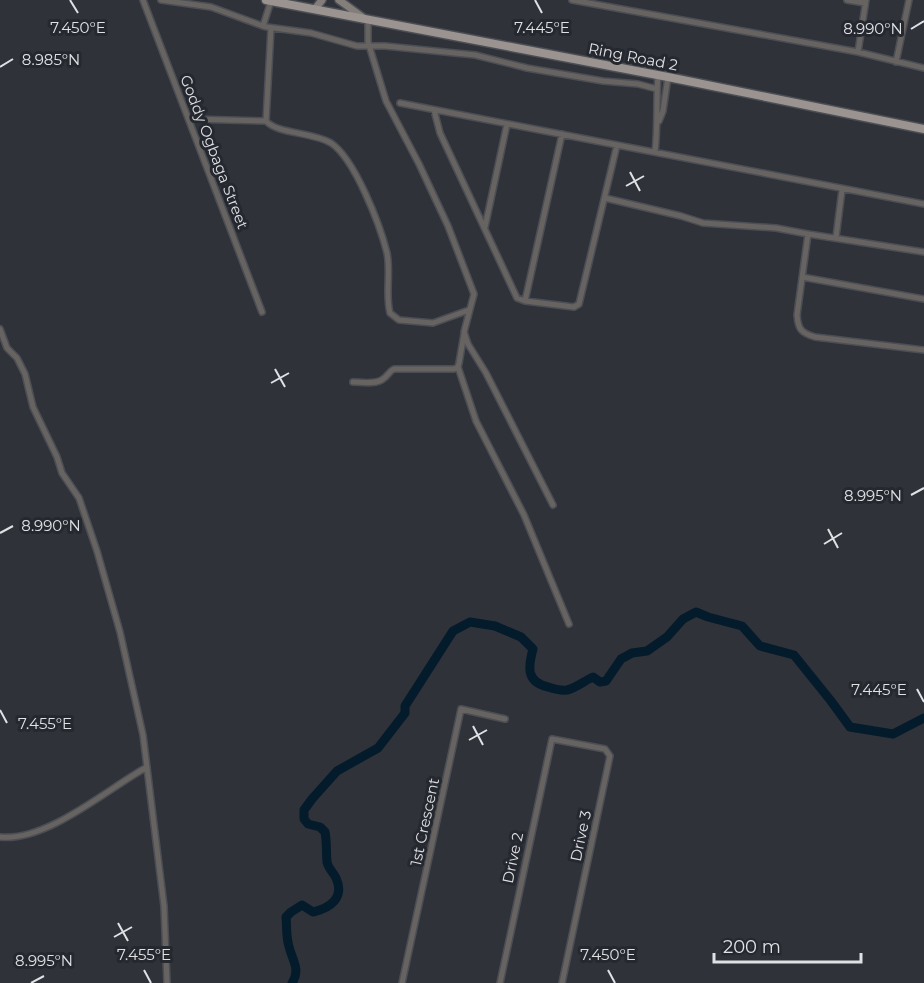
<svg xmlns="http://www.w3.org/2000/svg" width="924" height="983" viewBox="0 0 924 983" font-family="Montserrat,sans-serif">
	<rect width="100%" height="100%" fill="#2f3239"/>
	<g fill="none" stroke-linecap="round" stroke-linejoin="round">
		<path stroke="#041b2c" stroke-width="9" d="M292,983C302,969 290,957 288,942C286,934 287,925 286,917L291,912L302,905L313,912C330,908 345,898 336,878C333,872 328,868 327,862C326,852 327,842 325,832L320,827L308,824L304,819V810L312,799L337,771L378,748L405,713V706L453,631L470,622L495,626L521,637L533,649C528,667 526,682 548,687C554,689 560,691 567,690C576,688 584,681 593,677L600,682L606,681L621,659L632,653L647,651L667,637L683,619L696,612L708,617L742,626L760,646L794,655L831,701L850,727L893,734L924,718"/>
		<defs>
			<path id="street" d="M143,0L262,312
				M161,0L211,7L263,26
				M572,0L858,52L924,68
				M847,0L865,3
				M271,1L263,26L267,27L311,33L357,46H385L475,55L527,68L603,81L638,84L657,89
				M368,20V42L386,101L419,164L448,226L474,294L464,332L468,344L486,373L553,505
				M271,28L266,121C277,134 313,132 331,143C355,159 380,225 387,253C391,273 385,294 390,313L399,320L433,323L469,310
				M858,52L866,0
				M896,62L909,0
				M400,103L617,145L579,304L574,307L525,301L517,298L440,133L434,110
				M190,119L266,121
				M659,121L663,111L668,77
				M617,145L924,204
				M655,152C658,126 656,101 658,75
				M605,198L681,216L703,223L776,228L808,234L797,315C798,329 801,333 815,337L924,350
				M485,227L507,124
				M808,234L924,252
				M836,237L842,190
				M802,277L924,299
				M525,301L562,134
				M0,329L7,348L17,358L25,374L33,407L57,457L62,473L79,498L97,551L120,632L143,735L164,906L167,983
				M458,367L476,421L524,515L569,624
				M353,382C361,382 376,385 383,379C388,376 388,372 394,369H454L458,367L459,363L464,334
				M0,837C47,842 107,789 147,767
				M402,983L461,709L505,719
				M500,983L552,739L605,749L610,756L562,983"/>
			<path id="secondary" d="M339,0L365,19
				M315,9L322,0"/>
			<path id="primary" d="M266,0L668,77L924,129"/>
		</defs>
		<use href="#street" stroke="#4b4e55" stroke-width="8"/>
		<use href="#secondary" stroke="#4b4e55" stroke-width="10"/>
		<use href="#primary" stroke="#4b4e55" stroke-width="11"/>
		<use href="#street" stroke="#676361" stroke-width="5"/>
		<use href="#secondary" stroke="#847e7b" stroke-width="7"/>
		<use href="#primary" stroke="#9a938f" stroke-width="8"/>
	</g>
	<path fill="none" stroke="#dfe1e5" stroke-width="2" d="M70,0L78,13M535,0L542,13M911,29L924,21M0,67L13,59M630,172L640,191M626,186L644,176M275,369L285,387M271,383L289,373M911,495L924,488M828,529L838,548M0,533L13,526M824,544L842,533M917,689L924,702M0,710L7,723M473,726L483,745M469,740L487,730M118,923L128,941M114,937L132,927M144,970L151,983M608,970L615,983M31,983L44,976"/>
	<g text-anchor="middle" stroke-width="6" stroke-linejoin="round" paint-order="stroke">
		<g font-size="15" fill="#dfe1e5" stroke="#25282f">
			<text transform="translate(633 57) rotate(11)" y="5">Ring Road 2</text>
			<text transform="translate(214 152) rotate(69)" y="5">Goddy Ogbaga Street</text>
			<text transform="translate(425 822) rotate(-78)" y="5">1st Crescent</text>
			<text transform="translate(581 836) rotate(-78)" y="5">Drive 3</text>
			<text transform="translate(513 858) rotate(-78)" y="5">Drive 2</text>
		</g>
	</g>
	<g font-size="15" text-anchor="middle" fill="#dfe1e5" stroke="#25282f" stroke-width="6" stroke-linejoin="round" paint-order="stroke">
		<text x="78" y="33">7.450°E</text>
		<text x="542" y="33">7.445°E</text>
		<text x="873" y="34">8.990°N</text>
		<text x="51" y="65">8.985°N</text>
		<text x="873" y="501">8.995°N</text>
		<text x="51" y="531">8.990°N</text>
		<text x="879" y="695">7.445°E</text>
		<text x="45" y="729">7.455°E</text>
		<text x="144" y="960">7.455°E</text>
		<text x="608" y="960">7.450°E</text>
		<text x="44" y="966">8.995°N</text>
	</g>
	<path d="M714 953v9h147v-9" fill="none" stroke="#dfe1e5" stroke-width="3"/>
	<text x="723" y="953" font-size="18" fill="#dfe1e5" stroke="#25282f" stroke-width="4.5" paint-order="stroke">200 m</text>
</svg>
